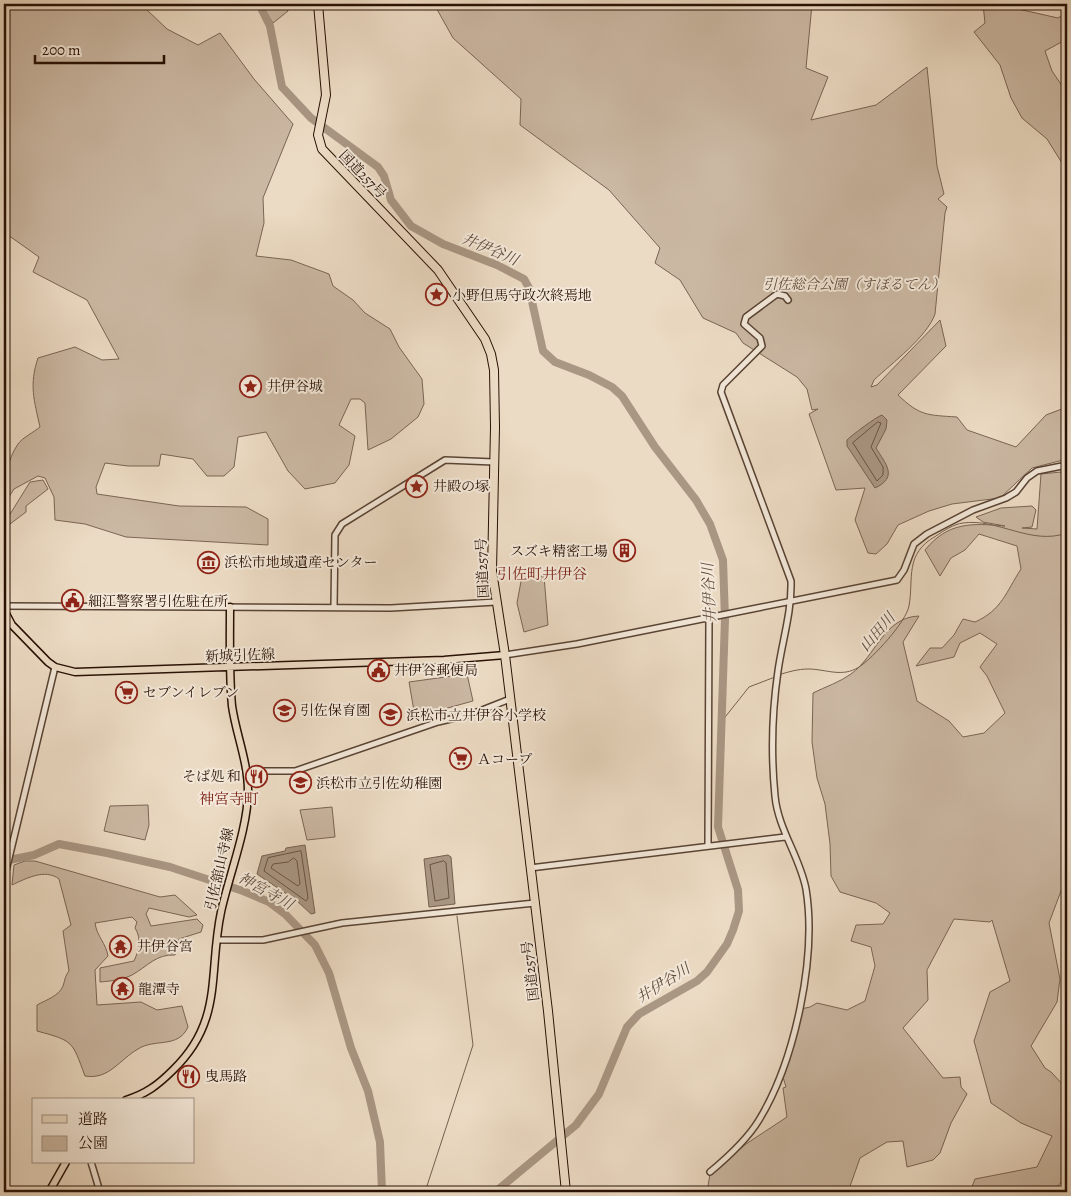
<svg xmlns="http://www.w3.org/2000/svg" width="1071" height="1196" viewBox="0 0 1071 1196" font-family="Alegreya,'Noto Serif JP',serif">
	<rect width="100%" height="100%" fill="#ecdbc4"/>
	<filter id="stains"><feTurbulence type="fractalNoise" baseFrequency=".004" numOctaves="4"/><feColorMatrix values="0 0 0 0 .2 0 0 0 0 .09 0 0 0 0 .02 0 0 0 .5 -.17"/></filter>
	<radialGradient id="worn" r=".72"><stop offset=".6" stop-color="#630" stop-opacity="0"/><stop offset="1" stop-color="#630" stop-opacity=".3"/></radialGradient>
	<path fill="#cbb8a3" stroke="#7a6454" d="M4,4H135L146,9L167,29L198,45L220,33L254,79L293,124L263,198L264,223L256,256L291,260L329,274L333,286L353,300L365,313L390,329L399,347L422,379L424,404L418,417L391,439L368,450L365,403L360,399H351L339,425L355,436L349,465L335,483L305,489L288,471L266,432L238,437L234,467L224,476H207L193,459L161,454L159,466H128L105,463L96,487L97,494L179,506L246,507L268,519V545L126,537L85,524L55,520L54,497L45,478L38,476L14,489L7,500H4C4,481 7,460 18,444C22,438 34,432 40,427C34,400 29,385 38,358L75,347L102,360L119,359L87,300L33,272L39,257L8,235L4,225Z
		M260,4H287L288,11L273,23Z
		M434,4H812L806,68L828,77L811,120L876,105L927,67L937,166L944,194L938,199L947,207L945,213L935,314C927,337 892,363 874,380L871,387L877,385L940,320L946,346L898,395C920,416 927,415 957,417L967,430L1016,447L1046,415L1067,407V459L1032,468L1000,498L952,504L929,511L898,525L887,544L876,554L868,553L855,520L865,488L836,490L809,414L818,409L812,410L807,389L797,377L743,343L736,333L703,318L680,280L655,263L660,248L609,190L520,125L521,99L453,38Z
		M983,4H1019L1018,9L1058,18L1067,12V39L1045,51L1052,71L1067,93V171L1047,139L1022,118L1011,98L1000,65L974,32L985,23Z
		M1061,472L1067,503V875L1049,923L1060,979L1057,1002L1031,1046L1045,1068L1051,1072L1067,1089V1177L1051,1192H970L975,1179L1037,1167L1052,1136L1021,1123L991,1103L974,1041L990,992L1010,981L992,920L990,922L954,919L927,970L928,1000L903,1028L943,1078L960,1077L961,1087L967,1094L951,1123L940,1153L933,1160L907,1167L903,1141L887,1142L860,1158L848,1192H707L710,1174L746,1144L787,1117L783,1088L786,1087L783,1077L801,1009L810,1007L817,1003L847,1010L865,1001L875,966L871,947L851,941L856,925L883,924L890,913L876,903L840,892L831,876L830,844L825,804L817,778L812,742L813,693C825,687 840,682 851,674C876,656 884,617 919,616L903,642L917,701L949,721L963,737L984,733L1005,713L987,676L980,667L997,644L980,633L960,643L954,657L916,666L930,648H942L954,635L963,619L975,622C1002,610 1006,592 1021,569L1017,546L979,534L965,550L951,558L940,576L925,550C948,522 971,523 1005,526L983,522L976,517L1001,508L1032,506L1036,510L1032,527L1022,528L1037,529L1041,474Z
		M43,480L48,489L26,506V512L10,524L7,519L30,482Z
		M522,576H544L548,625L524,632L517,603Z
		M467,674L473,701L415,717L409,682Z
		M148,805L149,825L145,840L104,831L110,806Z
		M332,807L335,837L307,840L300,810Z
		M25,861H35L160,897L175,895L197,915L189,917L149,908L146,914L151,926L197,919L203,925L201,932L179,939L175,955C156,954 148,966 132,975C122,980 111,981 100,982V968L134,961C139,950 142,939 135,928L137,922L132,917L95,923C97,937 106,943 108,956L95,970L97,1005L141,1002L157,1010L182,1006L188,1027C178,1049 155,1038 138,1049C119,1060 109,1080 85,1076C72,1041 74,1041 37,1031V1005C46,1000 59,996 63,986C65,980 65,976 69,971L63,931L71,925L59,879C45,868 25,879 12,885L14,865Z"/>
	<path fill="#a99683" stroke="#756050" d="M882,415L887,420L886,429L876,448C885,463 899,477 875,488L847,446V440C852,435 876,417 882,415Z
		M305,845L315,913L311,914L297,901L257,874L262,856L285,851L286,848Z
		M448,855L451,857L455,904L429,907L424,859Z"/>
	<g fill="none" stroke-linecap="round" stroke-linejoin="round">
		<path stroke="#685344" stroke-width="1" d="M878,422L881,423L871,447L883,467V475L877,481L853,443Z
			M301,851L308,898L306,901L264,871L268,858Z
			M294,858L297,861L300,884L298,886L271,868L273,864L288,862Z
			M444,861L446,863L449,898L435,901L430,865Z"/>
		<path stroke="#756050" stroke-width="1" d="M778,675C788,672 798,669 808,669C826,669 842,678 859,667C873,658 906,622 909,606C914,578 904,554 936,536C943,531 954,524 963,523C998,518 1031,546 1067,533
			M722,721L749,687L775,677
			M425,1192L473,1045L457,916"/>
		<path stroke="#a99683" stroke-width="8" d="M259,4L270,26L282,87L311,118L378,167L384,176L391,200L411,226L443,244L497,265L524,279L529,288L543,351L555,362L589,375L612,387L622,396L655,447L696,500L710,524L723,560L725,619L718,827L738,890L739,911L733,930L727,944L707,972L697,981L639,1014L627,1027L599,1094L576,1125L495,1192
			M4,861L34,855L59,844L107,853L170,867L243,891L269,902L285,914L315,945L329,973L351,1048L368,1091L380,1142L382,1192"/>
		<defs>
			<path id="minor" d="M4,606L391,608L496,602
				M334,606L335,535L342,524L445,460L494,462
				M505,655L577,644L897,580L904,570L914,544L927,534L973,510L1006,498L1016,492L1027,478L1037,471L1067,465
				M247,771H295L438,722L472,714L510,699
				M708,846L709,617
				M530,868L785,837
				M4,879L55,667
				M218,940H263L342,923L535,903
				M91,1162L100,1192
				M710,1172C728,1157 747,1140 759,1120C795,1061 817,957 806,889C800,857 778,829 775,796C771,755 772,712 778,671C782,642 792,611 791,581L721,392L723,385L762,346L760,338L744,324L746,317L777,294L785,296L788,300"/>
			<path id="major" d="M4,610L12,625L48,662L55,667L75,672L444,660L505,655
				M126,1100C146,1094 158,1085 173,1070C224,1021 208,973 221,912C229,875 248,828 248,791C248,762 236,734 232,706C229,673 230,640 230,607
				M49,1192L66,1162"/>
			<path id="highway" d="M318,4L326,95L318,135L322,149L438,270L485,339L491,354L494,370L495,427L492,571L505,655L548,1011L566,1192"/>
		</defs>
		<use href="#minor" stroke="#594334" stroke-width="8"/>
		<use href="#major" stroke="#281004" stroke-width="9"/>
		<use href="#highway" stroke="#281004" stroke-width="10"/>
		<use href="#minor" stroke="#f3e8d9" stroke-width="5"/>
		<use href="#major" stroke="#ecdbc4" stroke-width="6"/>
		<use href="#highway" stroke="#ecdbc4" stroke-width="8"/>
	</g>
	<defs>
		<symbol id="sight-ring" viewBox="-11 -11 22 22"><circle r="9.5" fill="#f3e8d9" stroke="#8f2418" stroke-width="1.5"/><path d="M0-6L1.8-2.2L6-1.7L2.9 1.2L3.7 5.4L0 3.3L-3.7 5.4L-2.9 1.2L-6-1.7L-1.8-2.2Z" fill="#8f2418"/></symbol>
		<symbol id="building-ring" viewBox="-11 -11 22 22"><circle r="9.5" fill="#f3e8d9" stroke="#8f2418" stroke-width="1.5"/><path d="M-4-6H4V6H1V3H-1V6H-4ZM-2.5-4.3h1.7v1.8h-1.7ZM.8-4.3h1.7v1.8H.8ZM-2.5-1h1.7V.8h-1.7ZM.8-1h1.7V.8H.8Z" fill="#8f2418"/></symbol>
		<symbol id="museum-ring" viewBox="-11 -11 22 22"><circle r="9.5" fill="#f3e8d9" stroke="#8f2418" stroke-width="1.5"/><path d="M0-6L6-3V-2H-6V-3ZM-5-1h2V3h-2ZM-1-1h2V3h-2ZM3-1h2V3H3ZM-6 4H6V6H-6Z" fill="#8f2418"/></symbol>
		<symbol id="civic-ring" viewBox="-11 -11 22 22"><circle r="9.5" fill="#f3e8d9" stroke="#8f2418" stroke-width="1.5"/><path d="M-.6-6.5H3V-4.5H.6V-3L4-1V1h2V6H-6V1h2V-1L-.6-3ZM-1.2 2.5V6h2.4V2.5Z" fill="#8f2418"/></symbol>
		<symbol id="supermarket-ring" viewBox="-11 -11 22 22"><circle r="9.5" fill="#f3e8d9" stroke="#8f2418" stroke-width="1.5"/><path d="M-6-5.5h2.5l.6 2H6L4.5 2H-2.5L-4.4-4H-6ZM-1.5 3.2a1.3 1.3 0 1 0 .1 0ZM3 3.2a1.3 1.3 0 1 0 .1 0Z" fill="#8f2418"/></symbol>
		<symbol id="school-ring" viewBox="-11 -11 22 22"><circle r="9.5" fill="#f3e8d9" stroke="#8f2418" stroke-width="1.5"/><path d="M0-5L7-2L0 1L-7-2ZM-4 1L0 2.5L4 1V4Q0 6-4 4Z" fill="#8f2418"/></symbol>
		<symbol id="restaurant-ring" viewBox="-11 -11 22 22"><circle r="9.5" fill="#f3e8d9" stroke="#8f2418" stroke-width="1.5"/><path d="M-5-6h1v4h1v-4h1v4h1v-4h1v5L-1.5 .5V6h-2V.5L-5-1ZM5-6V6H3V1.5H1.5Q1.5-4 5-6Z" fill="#8f2418"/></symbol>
		<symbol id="temple-ring" viewBox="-11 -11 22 22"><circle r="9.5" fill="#f3e8d9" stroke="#8f2418" stroke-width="1.5"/><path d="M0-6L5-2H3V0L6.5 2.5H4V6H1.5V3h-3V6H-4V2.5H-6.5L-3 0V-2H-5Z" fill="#8f2418"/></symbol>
	</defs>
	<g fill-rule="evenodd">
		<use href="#sight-ring" x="424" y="282" width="25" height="25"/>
		<use href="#sight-ring" x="238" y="374" width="25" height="25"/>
		<use href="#sight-ring" x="404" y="474" width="25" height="25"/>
		<use href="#building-ring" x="612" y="538" width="25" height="25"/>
		<use href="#museum-ring" x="196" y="550" width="25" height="25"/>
		<use href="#civic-ring" x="60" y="588" width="25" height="25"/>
		<use href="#civic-ring" x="366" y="658" width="25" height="25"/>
		<use href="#supermarket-ring" x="114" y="680" width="25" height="25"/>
		<use href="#school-ring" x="272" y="698" width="25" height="25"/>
		<use href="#school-ring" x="378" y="702" width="25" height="25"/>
		<use href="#supermarket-ring" x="448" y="746" width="25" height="25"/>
		<use href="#restaurant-ring" x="244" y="764" width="25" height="25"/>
		<use href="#school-ring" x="288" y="770" width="25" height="25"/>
		<use href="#temple-ring" x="108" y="934" width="25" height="25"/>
		<use href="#temple-ring" x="110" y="976" width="25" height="25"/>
		<use href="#restaurant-ring" x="176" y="1064" width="25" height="25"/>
	</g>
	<g text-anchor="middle" stroke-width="4" stroke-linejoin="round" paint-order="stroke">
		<g font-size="14" fill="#281004" stroke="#f3e8d9">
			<text transform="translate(363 174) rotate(46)" y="5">国道257号</text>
			<text transform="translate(482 568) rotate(-93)" y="5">国道257号</text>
			<text transform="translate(240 655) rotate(-2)" y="5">新城引佐線</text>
			<text transform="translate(219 869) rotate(-77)" y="5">引佐舘山寺線</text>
			<text transform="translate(530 971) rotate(-97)" y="5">国道257号</text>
		</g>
		<g font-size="14" font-style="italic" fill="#614b3c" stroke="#f3e8d9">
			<text x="854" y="289">引佐総合公園（すぽるてん）</text>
		</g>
		<g font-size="14" fill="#281004" stroke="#f3e8d9" text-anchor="start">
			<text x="452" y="300">小野但馬守政次終焉地</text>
			<text x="267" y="391">井伊谷城</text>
			<text x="433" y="491">井殿の塚</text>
			<text x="608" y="556" text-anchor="end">スズキ精密工場</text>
			<text x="224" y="567">浜松市地域遺産センター</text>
			<text x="88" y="606">細江警察署引佐駐在所</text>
			<text x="394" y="675">井伊谷郵便局</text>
			<text x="143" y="697">セブンイレブン</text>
			<text x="300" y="715">引佐保育園</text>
			<text x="406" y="720">浜松市立井伊谷小学校</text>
			<text x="477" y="764">Ａコープ</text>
			<text x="241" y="781" text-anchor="end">そば処 和</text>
			<text x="316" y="788">浜松市立引佐幼稚園</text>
			<text x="137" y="951">井伊谷宮</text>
			<text x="138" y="994">龍潭寺</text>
			<text x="205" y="1081">曳馬路</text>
		</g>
		<g font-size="15" font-style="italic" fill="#624c3d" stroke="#f3e8d9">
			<text transform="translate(490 249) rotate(23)" y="5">井伊谷川</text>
			<text transform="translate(709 593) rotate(-93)" y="5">井伊谷川</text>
			<text transform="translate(877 632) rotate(-49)" y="5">山田川</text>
			<text transform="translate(266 891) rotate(29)" y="5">神宮寺川</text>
			<text transform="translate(663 983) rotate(-32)" y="5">井伊谷川</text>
		</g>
		<g font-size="15" fill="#7a1f14" stroke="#f3e8d9">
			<text x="542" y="579">引佐町井伊谷</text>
			<text x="229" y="804">神宮寺町</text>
		</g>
	</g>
	<rect width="1071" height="1196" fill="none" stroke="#ecdbc4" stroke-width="20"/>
	<rect x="5" y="5" width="1061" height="1186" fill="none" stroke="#281004" stroke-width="2.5"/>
	<rect x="10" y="10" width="1051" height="1176" fill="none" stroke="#281004"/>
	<rect x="32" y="1098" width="162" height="65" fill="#f3e8d9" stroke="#a29284"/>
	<rect x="42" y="1115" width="25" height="8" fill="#ecdbc4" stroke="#a29284"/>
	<text x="78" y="1124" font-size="15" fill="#281004">道路</text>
	<rect x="42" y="1136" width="25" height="15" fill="#cbb8a3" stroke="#a29284"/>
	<text x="78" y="1148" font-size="15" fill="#281004">公園</text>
	<path d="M35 55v8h129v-8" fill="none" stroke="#281004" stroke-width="2.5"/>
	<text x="42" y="55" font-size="15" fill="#281004" stroke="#f3e8d9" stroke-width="4" paint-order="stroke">200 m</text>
	<rect width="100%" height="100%" filter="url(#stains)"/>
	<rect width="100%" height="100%" fill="url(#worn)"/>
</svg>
